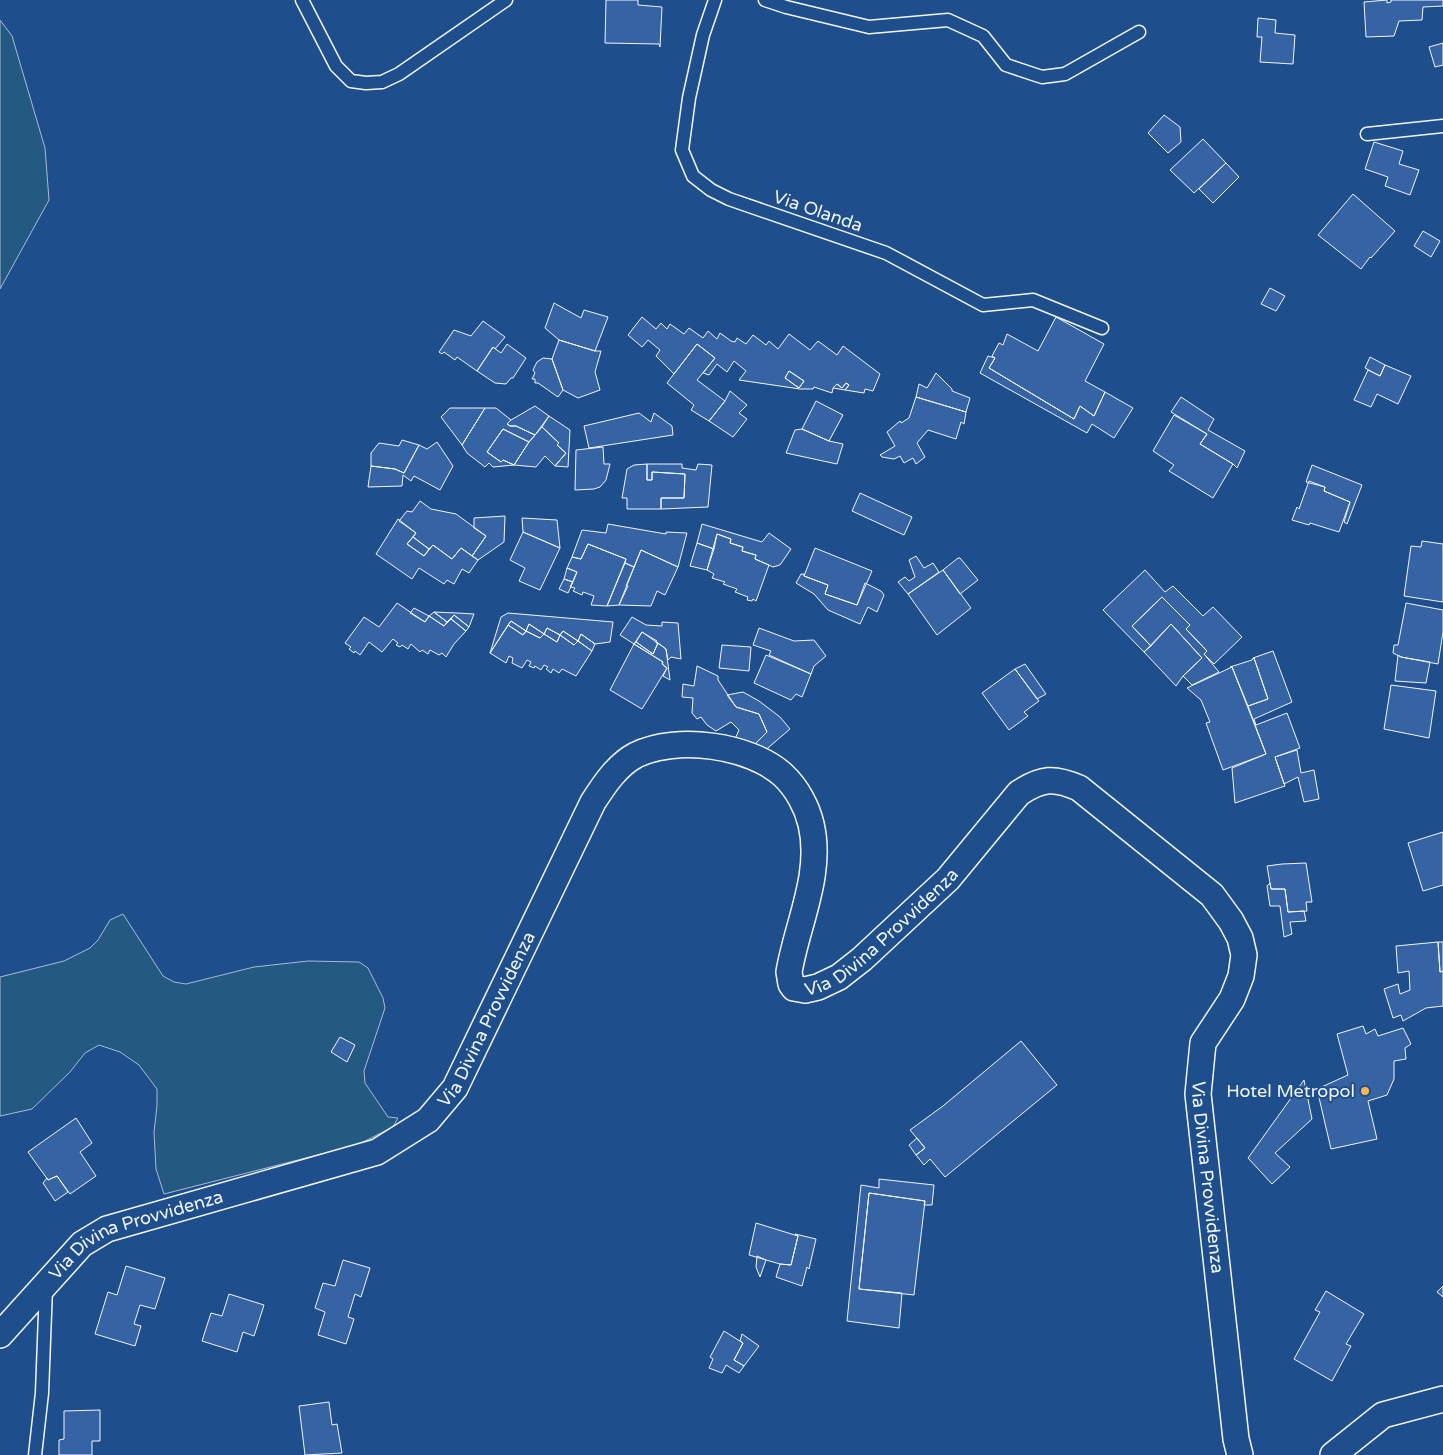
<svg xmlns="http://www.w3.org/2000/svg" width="1443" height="1455" viewBox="0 0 1443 1455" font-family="'Varela Round',sans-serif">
	<rect width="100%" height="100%" fill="#1f4e8c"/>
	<path fill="#245a82" stroke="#a8bbd7" d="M0,20L12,36L45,148L49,200L0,289Z
		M123,914L163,976L174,982L186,984L254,967L308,961L359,962L368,968L383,998L385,1008L364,1071L365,1083L388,1117L398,1118L393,1127L357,1145L164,1194L156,1169L154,1132L157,1106V1089L139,1065L120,1052L99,1045L85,1053L70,1072L32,1109L0,1116V977L64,961L90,948L98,940L110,920Z"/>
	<path fill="#3563a3" stroke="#f2f6ff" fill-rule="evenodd" d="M606,0H638V5L662,7L660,47L659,44L605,43Z
		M1387,0V3L1391,2V0H1443V6L1423,7L1422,20L1399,21L1394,36L1366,37L1364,2Z
		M1258,18L1276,20L1275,33L1295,35L1293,64L1260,62L1262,37H1257Z
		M1443,43V65L1435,67L1429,47Z
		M1164,115L1180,127L1181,142L1168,153L1148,133Z
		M1203,139L1226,163L1194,193L1170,170Z
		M1374,142L1403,151L1399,164L1419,170L1410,195L1385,186L1388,177L1365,169Z
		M1226,163L1239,177L1213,203L1199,189Z
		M1353,194L1395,231L1371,258L1370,257L1361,269L1318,235Z
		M1423,231L1440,241L1431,257L1414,246Z
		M1270,288L1285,296L1276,311L1261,304Z
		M554,303L581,318L584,310L608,317L595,351L559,340L545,328Z
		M642,317L656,329L661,323L667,329L670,324L684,334L689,328L703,338L708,331L717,339L720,333L731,341L735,342L737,338L746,344L753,335L766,345L769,341L778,349L789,334L810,350L818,341L837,355L843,346L880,374L873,391L865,389L864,393L845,390L849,385L846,383L842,388L837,384L833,388L832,393L814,387L813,389H800L739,380L746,371L734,361L727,372L717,364L709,375L703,373L715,358L697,344L674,374L656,356L660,350L648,340L642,347L628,335ZM789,371L804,381L799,388L785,378Z
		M1056,317L1104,344L1085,381L1105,392L1094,416L1080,406L1074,419L989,368L995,358L992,356L999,343L1003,345L1007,334L1038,351Z
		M483,321L505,337L495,349L493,347L477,371L457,357L455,360L444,352L442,354L439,352L454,330L471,336Z
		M559,340L595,351H601L595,372L600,390L578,398L563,390L552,359Z
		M507,344L526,358L513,378H511L506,384L495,383L477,371L493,347L501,353Z
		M697,344L715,358L697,380L725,401L709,421L691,410L694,405L667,383Z
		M988,356L995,358L989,368L1074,419L1080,406L1094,416L1105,392L1133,408L1114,438L1092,424L1087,433L980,373Z
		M1370,357L1385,365L1380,376L1365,368Z
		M543,358L552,359L563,390L558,397L538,383H535V379H532L535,373L533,370L537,362Z
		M1385,365L1411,376L1398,404L1377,394L1371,407L1354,400L1368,370L1380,376Z
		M789,371L804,381L799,388L785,378Z
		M936,373L952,389V391L970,398L966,412L916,397L919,384L927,388Z
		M846,383L849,385L845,390L833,388L837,384L842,388Z
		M730,391L747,405L739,413L747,419L733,437L709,421L725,401Z
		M916,397L966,412L964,424L961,422L956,439L928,430L917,443L925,457L916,464L913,458L904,463L900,456L894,459L882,457L880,455L895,446L887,432L900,421L901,423L909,418Z
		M1181,397L1214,419L1208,430L1245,451L1237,468L1233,464L1200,444L1207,434L1171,412Z
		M816,401L843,415L829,441L802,429Z
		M535,406L549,416L535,435L516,426H510L507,424L511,420Z
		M450,408H485L462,445L441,417Z
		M485,408H496L511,420L507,424L510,426H516L535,435L529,442L503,429L487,452L501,462L503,460L514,465L493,467L489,463L485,467L467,453L462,445Z
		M639,413L651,422L654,413L672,426L673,435L589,448L584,426Z
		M1174,415L1207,434L1200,444L1233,464L1213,498L1169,471L1174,465L1153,451Z
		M549,416L570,430L568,467L555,466L566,453L557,445L559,443L542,427Z
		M542,427L559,443L557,445L566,453L555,466L545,456L536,467L514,465L529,442Z
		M503,429L529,442L514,465L503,460L501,462L487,452Z
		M802,429L829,441L843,444L837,464L786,453L795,430Z
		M402,440L419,445L404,473L395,469L371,466V453L379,443L399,446Z
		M437,442L453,466L440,490L414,476L411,481L403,475L402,486L368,487L371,466L395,469L404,473L419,445L427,449Z
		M603,447L604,464H610L606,480L600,487L594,489L575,490L576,450Z
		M647,464H682V468L696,470L698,464L712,465L708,507L661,509V498H684L685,474L652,472V480H647Z
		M647,464V480H652V472L685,474L684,498H661V509H627V498H622L627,469L634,465Z
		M1312,465L1362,485L1347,524L1344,522L1350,502L1324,491L1325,487L1306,482Z
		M1309,481L1325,487L1324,491L1350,502L1339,532L1310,523L1309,525L1292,520L1297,507L1299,509Z
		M860,493L912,517L904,535L852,511Z
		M420,501L431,509L456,514L486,536L472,556L461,548L452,559L433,545L429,549L413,537L416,533L399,521L407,511L412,512Z
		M505,516L504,542L478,560L472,556L486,536L474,528V518Z
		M522,518L557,520L560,548L523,532Z
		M398,519L416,533L407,544L424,556L433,545L452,559L461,548L478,560L469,573L462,569L454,584L447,580L444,584L419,568L412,579L376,554Z
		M608,524L666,534V532L687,533L678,567L641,550L634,567L625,563L626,559L588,544L581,559L572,557L582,530L606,533Z
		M702,524L762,542L769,533L791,549L780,565L773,567L755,559L756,555L742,551L743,547L730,543L731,539L717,534L714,549L697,543Z
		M523,532L560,548L540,590L519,581L525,568L510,560Z
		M717,534L731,539L730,543L743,547L742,551L756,555L755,559L769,565L756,601L753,599L752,601L747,600L748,597L735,592L737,589L723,584L725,582L712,578L714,574L707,570Z
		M413,537L429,549L424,556L407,544Z
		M1422,541L1443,544V602L1404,596L1411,546L1421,547Z
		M697,543L714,549L707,570L690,566Z
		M588,544L626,559L607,606L591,605L594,596L583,592L582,595L573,591L575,588L570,587L577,572L567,568L572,557L581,559Z
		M815,548L872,571L857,605L825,594L828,585L804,576Z
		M641,550L678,567L665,595L657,591L651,606L619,605Z
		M916,556L924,568L933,563L939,572L908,594L898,582L905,577L909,581L915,577L909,560Z
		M958,558H960L978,580L960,594L943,570Z
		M625,563L634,567L626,586H628L619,605L607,606Z
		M567,568L577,572L573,582L564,579Z
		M943,570L971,608L937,635L908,594Z
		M1145,570L1165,592L1173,586L1203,616L1213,607L1242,637L1214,664L1204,654L1207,651L1186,629L1190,625L1162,597L1132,626L1151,646L1144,652L1103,610Z
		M801,574H804V576L828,585L825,594L857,605L865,583L881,591L884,595L877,612L868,607L860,624L828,610L814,594L796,583Z
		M564,579L573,582L568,593L559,589Z
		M1162,597L1190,625L1186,629L1207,651L1204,654L1219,672L1192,685L1183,676L1202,658L1171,624L1151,646L1132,626Z
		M397,603L425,622L429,616L444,626L451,619L466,631L454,644L446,657L442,653L439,655L430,650L428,654L422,650L420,652L411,644L408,649L402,645L400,647L396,645L398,643L393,639L382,652L369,642L360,655L355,651L354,653L349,649L351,647L345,643L364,617L379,627Z
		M1406,603L1443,610V632L1438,664L1401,657L1393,653L1394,645H1398Z
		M414,608L429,616L425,622L410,613Z
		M434,612L447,622L444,626L429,616Z
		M434,612L457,613L474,614L469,627L454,615L447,622Z
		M508,613L613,622L610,642L595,644L581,634L578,641L563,631L560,635L547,628L544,634L529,624L526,631L511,621L490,653L501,617Z
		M454,615L469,627L466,631L451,619Z
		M632,617L646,625L662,626V622L678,623L681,659L671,657L668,660L666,649L642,632L634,644L620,635Z
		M511,621L526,631L523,635L508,625Z
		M529,624L544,634L540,638L526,631Z
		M1171,624L1202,658L1183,676L1176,686L1144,652Z
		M508,625L523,635L526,631L540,638L544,634L557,642L560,635L574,645L578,641L592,651L576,676L562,669L559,673L553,669L551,673L546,669L548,667L544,665L541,670L535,666L534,668L529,666L531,662L527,660L522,668L512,663L513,658L509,656L506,663L490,653Z
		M547,628L560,635L557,642L544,634Z
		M759,628L794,641L814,640L826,656L814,666L811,674L769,655L771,651L753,645Z
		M563,631L578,641L574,645L560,635Z
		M642,632L657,641L656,643H658L653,654L636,642Z
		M581,634L595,644L592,651L578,641Z
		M636,642L653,654L658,643L666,649L670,680L663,676L667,668L662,664L663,662L634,644Z
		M634,644L663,662L662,664L667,668L642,709L610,690Z
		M722,645L751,647L749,671L719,668Z
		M1273,651L1292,702L1254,719L1256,725L1287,713L1300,748L1275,757L1285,786L1235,803L1232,768L1266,754L1248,706L1268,699L1254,658L1252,660L1253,658Z
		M766,655L811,674L802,697L796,694L791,700L754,683Z
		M1398,655L1401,657L1430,662L1426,683L1395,681Z
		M1254,658L1268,699L1248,706L1232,667H1230L1252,660Z
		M1025,664L1046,694L1037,699L1015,669Z
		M697,666L718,676V680L736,707L759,714L767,732L751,748L734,741L739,730L731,722L716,731L707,725L701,717L697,719L692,713L693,698L682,697L683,684L694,686Z
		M1232,667L1266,754L1223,770L1206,723L1210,722L1201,700L1187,688Z
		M1015,669L1039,701L1024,712L1028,716L1009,730L982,693Z
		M1391,685L1436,691L1429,738L1384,729Z
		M743,692L759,701L780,717L790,729L762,753L751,748L767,732L759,714L736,707L727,695Z
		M1297,750L1301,773L1314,770L1319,799L1304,802L1298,777L1284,784L1275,757Z
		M1443,832V885L1423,891L1408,843Z
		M1306,863L1312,902H1306L1307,911L1288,912L1285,889H1271L1267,866L1282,864Z
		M1270,883L1271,889H1285L1288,912L1304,911L1306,921L1290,922L1292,934L1284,937L1280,906H1270L1267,886Z
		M1438,942L1440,972L1443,971V1006L1426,1008L1403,1021L1401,1015L1393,1018L1384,989L1398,984L1400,994L1410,990L1409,971L1398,973L1396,946Z
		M1438,942H1443V971L1440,972Z
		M1363,1026L1366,1034L1375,1029L1378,1036L1403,1028L1411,1044L1405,1048L1406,1059L1394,1061V1079L1387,1095L1368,1101L1377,1139L1331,1149L1317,1089L1348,1075L1337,1034Z
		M340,1037L355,1045L347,1062L331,1052Z
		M1021,1041L1057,1085L945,1177L930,1159L924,1165L916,1155L925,1148L910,1130L943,1106Z
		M1304,1080L1312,1119L1275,1153L1290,1167L1272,1184L1248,1158Z
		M76,1118L92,1143L80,1152L96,1176L70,1194L57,1176L48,1180L28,1152Z
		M917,1138L925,1148L916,1155L909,1145Z
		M57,1176L68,1192L55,1201L43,1183L47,1178L48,1180Z
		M879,1179L934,1185L932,1205H924L925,1201L869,1193L859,1289L902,1293L899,1328L847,1321L861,1185L879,1188Z
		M869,1193L925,1201L914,1295L859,1289Z
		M756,1223L798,1236L791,1265L780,1264L749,1255Z
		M795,1234L816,1239L809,1269L807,1267L802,1286L776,1277L780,1264L791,1265L798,1236Z
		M757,1256L766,1260L760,1277L756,1267Z
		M343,1260L370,1268L361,1297L355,1294L348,1317L354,1319L346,1344L318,1335L325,1312L315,1308L323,1283L335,1286Z
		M126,1266L165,1278L155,1309L140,1305L134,1324L141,1326L135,1346L95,1334L108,1292L117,1295Z
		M1443,1286V1297L1437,1292Z
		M1326,1291L1364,1314L1346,1344L1351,1346L1332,1381L1294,1359L1320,1312L1315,1310Z
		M229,1294L264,1305L254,1336L243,1332L237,1352L202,1341L211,1313L222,1316Z
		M724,1331L743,1343L734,1360L744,1366L739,1373L726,1365L722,1373L709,1368L713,1359L710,1357Z
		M742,1334L759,1346L744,1366L734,1360L743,1343L740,1341Z
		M329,1402L332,1425L337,1424L342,1453L305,1455L299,1406Z
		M100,1410V1441H92V1455H59V1440L64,1439V1411Z"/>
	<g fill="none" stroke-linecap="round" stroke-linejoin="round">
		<defs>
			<path id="service" d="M302,0L336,66L351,81L366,83L382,82L399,74L506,0
				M715,0L703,35L689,98L682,150L693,176L711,190L729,199L886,253L983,305L1033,300L1102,328
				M765,0L786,7L869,27L948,20L983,36L1006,65L1042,77L1065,74L1139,32
				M1367,134L1443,126
				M35,1455L42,1393L46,1287"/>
			<g id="minor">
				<path id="s1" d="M0,1335L82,1244L107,1229L377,1152L428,1120L455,1088L593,802C604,785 617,765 636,755C677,735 750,745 783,775C797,788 807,807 811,824C823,874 797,924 789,972L791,984L794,988L805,990L818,987L839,977L862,959L948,879L1019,793C1042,778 1054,777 1079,788L1212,895L1231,921L1240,938L1244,955L1241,976L1232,999L1203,1043L1198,1094L1236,1439L1240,1455"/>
				<path d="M1333,1455L1383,1415L1443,1399"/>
			</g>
		</defs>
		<use href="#service" stroke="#f2f6ff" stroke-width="15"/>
		<use href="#minor" stroke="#f2f6ff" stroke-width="28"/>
		<use href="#service" stroke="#1f4e8c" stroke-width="12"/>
		<use href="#minor" stroke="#1f4e8c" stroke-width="25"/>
	</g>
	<circle fill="#ffb74d" stroke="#1f4e8c" stroke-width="2" cx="1365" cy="1091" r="5"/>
	<g text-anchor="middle" stroke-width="4" stroke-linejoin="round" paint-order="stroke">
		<g font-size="18" fill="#f2f6ff" stroke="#1f4e8c">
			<text transform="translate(818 211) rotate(19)" y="6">Via Olanda</text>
			<text dy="6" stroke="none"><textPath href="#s1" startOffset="1405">Via Divina Provvidenza</textPath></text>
			<text dy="6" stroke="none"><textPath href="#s1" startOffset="610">Via Divina Provvidenza</textPath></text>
			<text dy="6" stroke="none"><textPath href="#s1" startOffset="2140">Via Divina Provvidenza</textPath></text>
			<text dy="6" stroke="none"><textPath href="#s1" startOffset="175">Via Divina Provvidenza</textPath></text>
		</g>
		<g font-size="18" fill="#f2f6ff" stroke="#1f4e8c" text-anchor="end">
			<text x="1355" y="1097">Hotel Metropol</text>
		</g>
	</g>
</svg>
